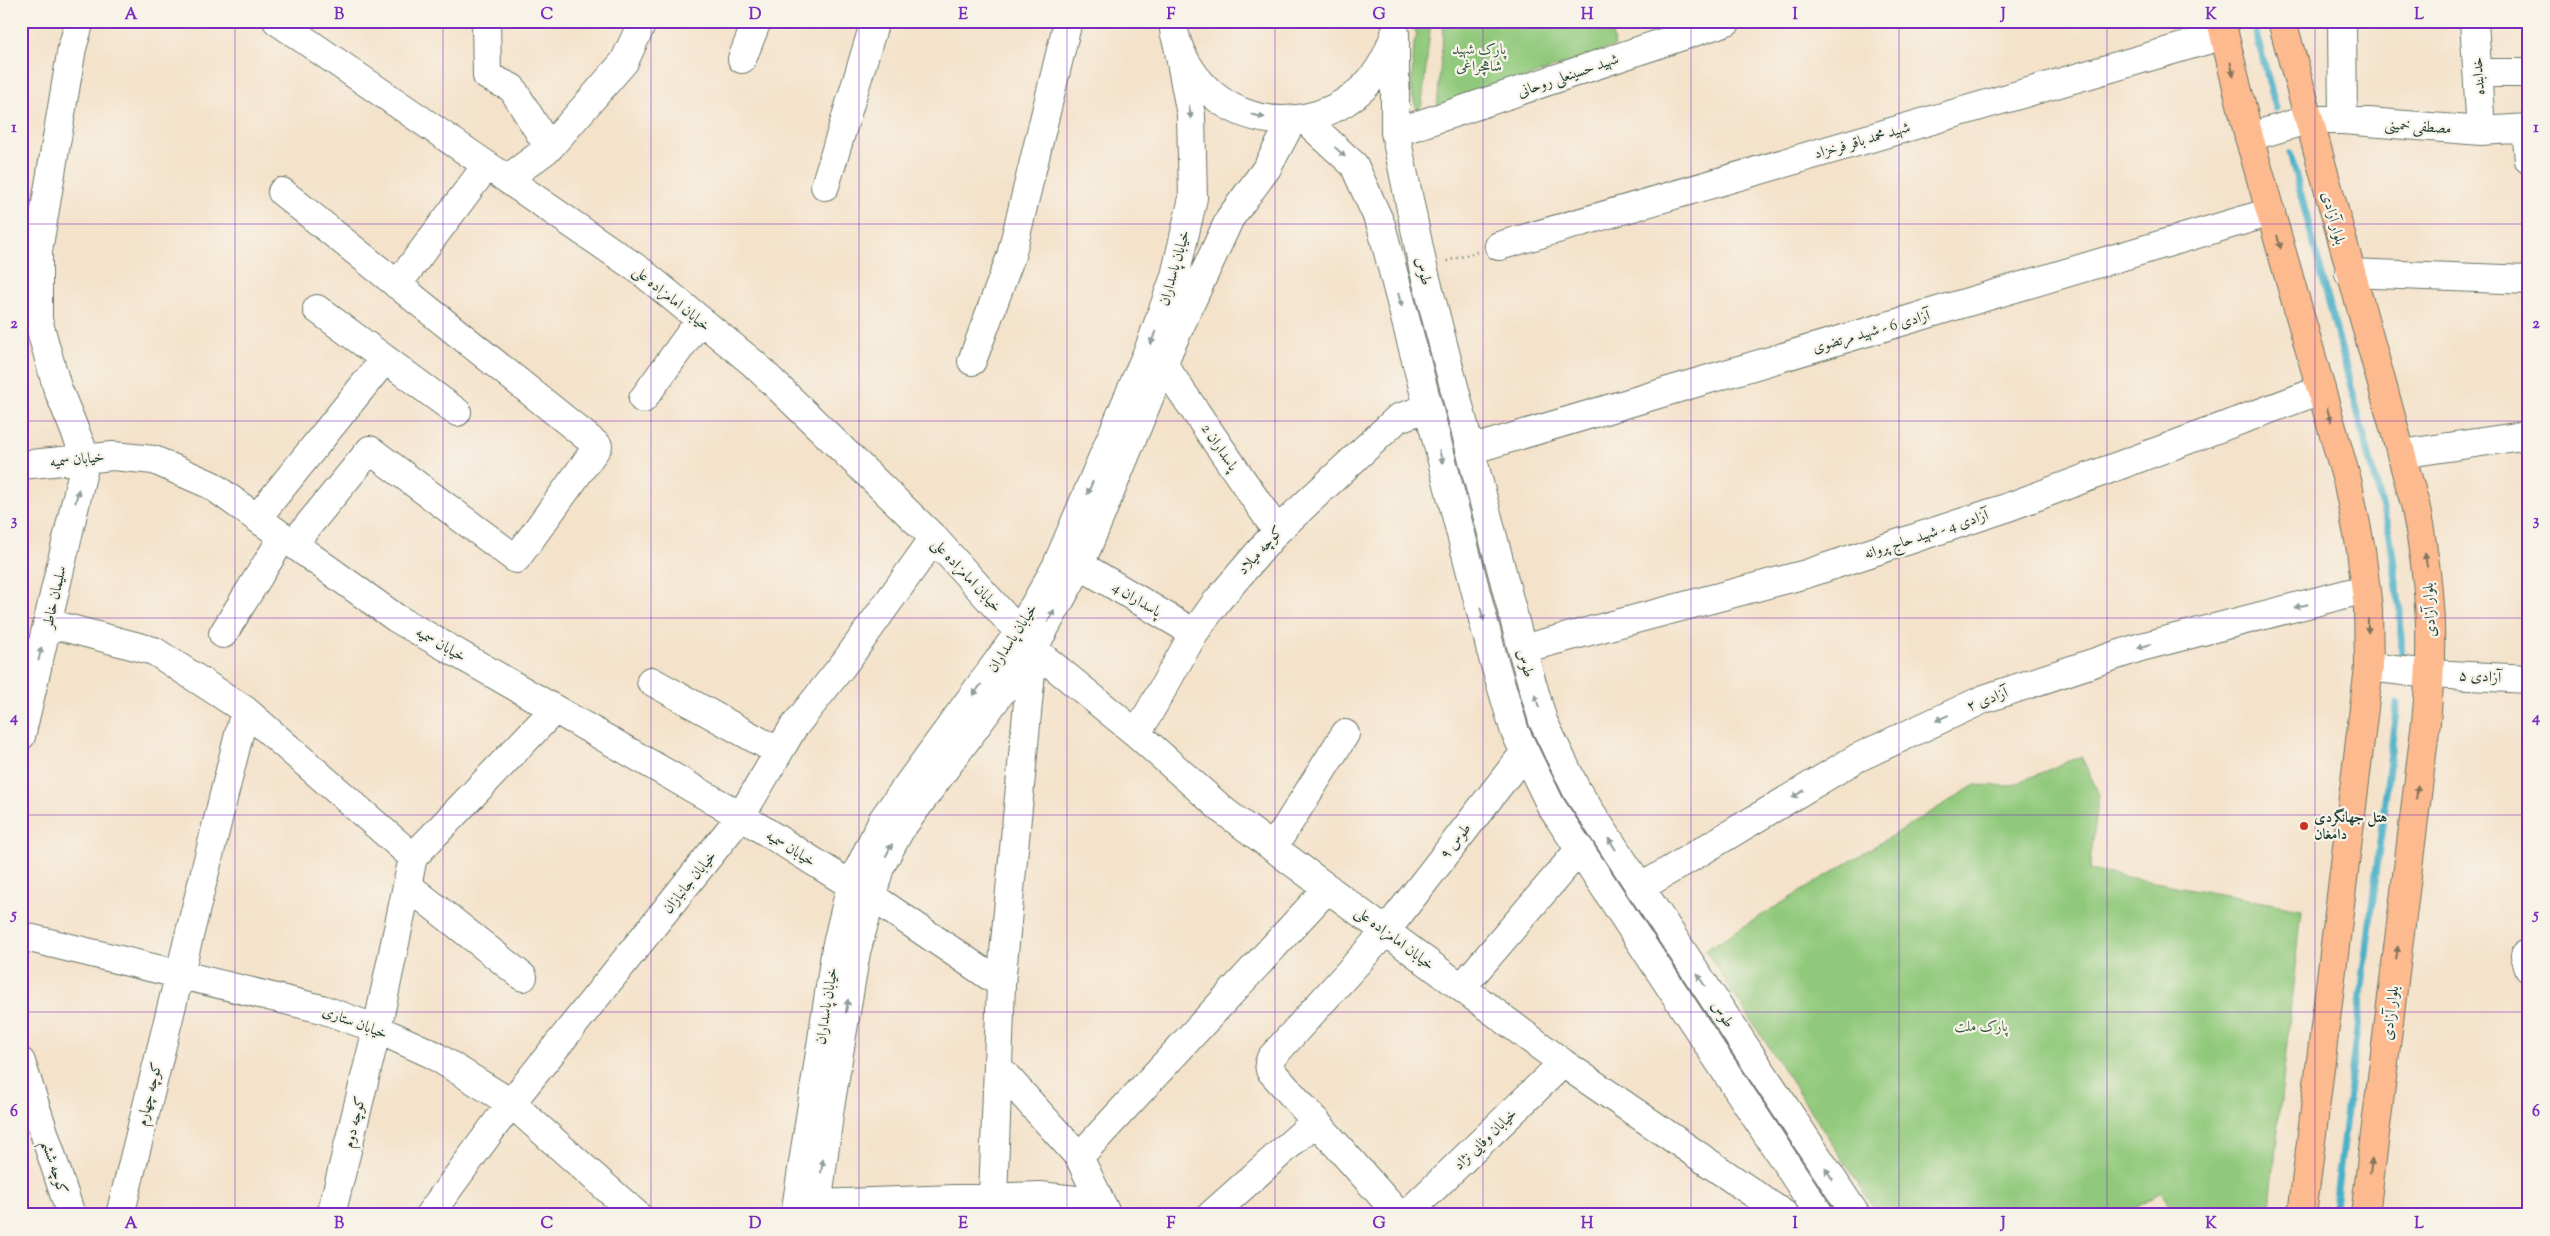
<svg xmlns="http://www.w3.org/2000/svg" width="2550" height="1236" viewBox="0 0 2550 1236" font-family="'Sorts Mill Goudy',Amiri,serif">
	<rect width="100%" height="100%" fill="#f7f3e8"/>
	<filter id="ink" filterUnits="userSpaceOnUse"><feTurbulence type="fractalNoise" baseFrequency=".02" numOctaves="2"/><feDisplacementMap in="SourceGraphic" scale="10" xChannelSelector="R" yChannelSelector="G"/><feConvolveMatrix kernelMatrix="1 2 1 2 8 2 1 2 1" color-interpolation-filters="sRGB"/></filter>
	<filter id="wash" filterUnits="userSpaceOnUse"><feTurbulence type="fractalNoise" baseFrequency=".0096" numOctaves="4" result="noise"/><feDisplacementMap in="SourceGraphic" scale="20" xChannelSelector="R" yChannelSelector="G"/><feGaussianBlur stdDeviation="1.12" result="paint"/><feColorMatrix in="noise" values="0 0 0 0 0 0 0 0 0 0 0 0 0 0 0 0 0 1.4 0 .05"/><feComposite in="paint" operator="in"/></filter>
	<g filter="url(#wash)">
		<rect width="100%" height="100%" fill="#f4e2ca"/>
		<path fill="#91c97c" stroke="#588358" d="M1414,21H1431L1422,104L1418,112L1411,93L1414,43L1417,35L1414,28Z
			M1444,21H1609L1615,46L1437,110Z
			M2081,756L2099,794L2089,870L2301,909L2269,1215H2175L2161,1192L2125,1215H1879L1705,950L1975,785L2010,786Z"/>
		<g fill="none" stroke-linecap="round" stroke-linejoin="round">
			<path stroke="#49b0c8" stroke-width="7" d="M2253,21L2276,108
				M2290,153L2390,536L2400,611L2402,659
				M2334,1215L2397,703"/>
		</g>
	</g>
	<g filter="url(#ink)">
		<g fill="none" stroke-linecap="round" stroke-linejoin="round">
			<defs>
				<path id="minor" d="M277,21L642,272L753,363L934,538L1019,632
					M486,21L487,76L512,88L549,148
					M1173,21C1174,42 1184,61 1196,77C1252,149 1364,126 1392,42
					M2342,21L2343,120
					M2474,21L2481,131
					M1395,33V132L1423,267L1522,649L1543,721L1577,791L1856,1215
					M742,59L757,21
					M2478,73H2529
					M1304,119L1354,165L1381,225L1493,658L1515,732L1551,806L1820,1215
					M1409,128L1727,21
					M2526,129L2529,160
					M2249,137L2307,120H2343L2481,131L2529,128
					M507,179L549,148L624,62L643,21
					M825,186L875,21
					M282,192L598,446L516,559L370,450L293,544
					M1499,246L2224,35
					M2349,273L2529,280
					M397,285L487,165
					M317,309L457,412
					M972,361L1011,256L1068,21
					M1163,364L1277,531
					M643,399L700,320
					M1470,450L2271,212
					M2401,454L2529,435
					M21,465L113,456L154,460L211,485L396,618L741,816L851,885
					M257,518L385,359
					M1080,565L1194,633
					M48,623L154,651L245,710L413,857L377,1029L331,1215
					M223,634L283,537
					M1033,649L1137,734L1225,812L1563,1063L1785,1215
					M1522,649L1806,574L2003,509L2321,390
					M2369,667L2430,674L2529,679
					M651,681L779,752
					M1137,734L1194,633L1217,601L1277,531L1398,418L1428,408
					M21,736L86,458L57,387L38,320V251L72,48L80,21
					M1273,848L1345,734
					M413,857L554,710
					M407,885L523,977
					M1640,888L1857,758L1984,699L2141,647L2365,589
					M871,896L1001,984
					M21,936L322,1009L377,1029L432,1054L511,1103L637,1215
					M2525,955L2529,969
					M1462,987L1580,849
					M21,1062L71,1215
					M998,1067L1079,1157L1107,1215
					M1079,1157L1328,888
					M993,1198L1001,984L1033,651
					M817,1204L1040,1196L1076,1200L1106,1215
					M120,1215L245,710
					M429,1215L511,1103L741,816L793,728L846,661L934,538
					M795,1215L836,948L851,885L883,819L1019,632L1056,567L1150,346L1175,276L1193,198L1191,115L1178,46
					M816,1215L830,1107L856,952L880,867L900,830L1033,649L1080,565L1169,350L1230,218L1267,168L1293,119
					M1211,1215L1316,1121
					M1399,1215L1270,1070L1269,1063L1271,1058L1386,931L1525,752
					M1406,1215L1563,1063"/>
				<path id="major" d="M2221,21L2249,137L2348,484L2361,550L2368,608L2369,667L2302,1215
					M2282,21L2415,504C2431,583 2434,642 2426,722L2365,1215"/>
			</defs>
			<use href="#minor" stroke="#6a7768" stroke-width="30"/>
			<use href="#major" stroke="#6a7768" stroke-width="30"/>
			<path stroke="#6a7768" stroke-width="3" stroke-dasharray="1 4" stroke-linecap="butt" d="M1447,261L1477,252"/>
			<use href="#minor" stroke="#fff" stroke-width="28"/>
			<use href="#major" stroke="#fcba8e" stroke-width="28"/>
		</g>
		<defs><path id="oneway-solid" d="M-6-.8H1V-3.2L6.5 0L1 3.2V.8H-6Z" transform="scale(1.25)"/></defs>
		<g fill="#82755c">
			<use href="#oneway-solid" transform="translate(2232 69) rotate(77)"/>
			<use href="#oneway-solid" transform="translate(2279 242) rotate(75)"/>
			<use href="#oneway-solid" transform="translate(2329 415) rotate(74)"/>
			<use href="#oneway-solid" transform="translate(2426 560) rotate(-98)"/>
			<use href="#oneway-solid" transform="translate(2368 626) rotate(89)"/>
			<use href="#oneway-solid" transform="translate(2417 792) rotate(-83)"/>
			<use href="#oneway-solid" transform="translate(2397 953) rotate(-83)"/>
			<use href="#oneway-solid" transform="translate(2371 1166) rotate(-83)"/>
		</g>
		<g fill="#8f9e9a">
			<use href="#oneway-solid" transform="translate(1190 112) rotate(82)"/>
			<use href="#oneway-solid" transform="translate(1258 116) rotate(13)"/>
			<use href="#oneway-solid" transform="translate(1340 152) rotate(43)"/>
			<use href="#oneway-solid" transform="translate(1400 300) rotate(75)"/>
			<use href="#oneway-solid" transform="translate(1153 338) rotate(110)"/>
			<use href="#oneway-solid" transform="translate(1441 457) rotate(75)"/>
			<use href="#oneway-solid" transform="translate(1090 488) rotate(113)"/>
			<use href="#oneway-solid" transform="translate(77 496) rotate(-77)"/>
			<use href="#oneway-solid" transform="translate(2301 606) rotate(166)"/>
			<use href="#oneway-solid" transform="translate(1482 614) rotate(75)"/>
			<use href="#oneway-solid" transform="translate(1051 616) rotate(-62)"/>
			<use href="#oneway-solid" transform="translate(2144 646) rotate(164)"/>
			<use href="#oneway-solid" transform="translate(40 654) rotate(-77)"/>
			<use href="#oneway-solid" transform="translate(977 690) rotate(126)"/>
			<use href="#oneway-solid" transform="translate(1537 701) rotate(-107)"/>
			<use href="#oneway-solid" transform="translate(1942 718) rotate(155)"/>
			<use href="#oneway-solid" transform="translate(1798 794) rotate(149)"/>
			<use href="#oneway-solid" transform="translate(1612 844) rotate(-123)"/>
			<use href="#oneway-solid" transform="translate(889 850) rotate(-63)"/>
			<use href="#oneway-solid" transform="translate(1701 980) rotate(-123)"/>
			<use href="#oneway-solid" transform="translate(847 1006) rotate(-81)"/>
			<use href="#oneway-solid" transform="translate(822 1166) rotate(-82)"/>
			<use href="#oneway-solid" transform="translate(1829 1174) rotate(-124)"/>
		</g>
	</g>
	<path fill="none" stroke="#7b2cbf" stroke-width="1" stroke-opacity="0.55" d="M235,21V1215M443,21V1215M651,21V1215M859,21V1215M1067,21V1215M1275,21V1215M1483,21V1215M1691,21V1215M1899,21V1215M2107,21V1215M2315,21V1215M21,224H2529M21,421H2529M21,618H2529M21,815H2529M21,1012H2529"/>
	<circle fill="#c8321e" stroke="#f7f3e8" stroke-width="2" cx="2304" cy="826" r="5"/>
	<g text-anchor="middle" stroke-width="4.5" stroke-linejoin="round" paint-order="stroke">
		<g font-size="15" fill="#365942" stroke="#f7f3e8">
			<text x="1479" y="54">پارک شهید<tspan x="1479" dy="17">شاهچراغی</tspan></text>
			<text x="1981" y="1031">پارک ملت</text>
		</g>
		<g font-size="15" fill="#1f3d34" stroke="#f7f3e8">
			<text transform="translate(1568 75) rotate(-19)" y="5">شهید حسینعلی روحانی</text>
			<text transform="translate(2478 76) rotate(-94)" y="5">خدابنده</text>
			<text transform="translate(2418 126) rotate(4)" y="5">مصطفی خمینی</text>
			<text transform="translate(1862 140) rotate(-16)" y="5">شهید محمد باقر فرخزاد</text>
			<text transform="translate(2334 218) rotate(75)" y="5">بلوار آزادی</text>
			<text transform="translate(1174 268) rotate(-74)" y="5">خیابان پاسداران</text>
			<text transform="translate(1424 271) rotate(77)" y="5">طوس</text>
			<text transform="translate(672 298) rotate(39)" y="5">خیابان امامزاده علی</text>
			<text transform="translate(1871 331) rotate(-16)" y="5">آزادی 6 - شهید مرتضوی</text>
			<text transform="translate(1220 447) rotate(56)" y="5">پاسداران 2</text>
			<text transform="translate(77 459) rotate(-6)" y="5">خیابان سمیه</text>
			<text transform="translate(1926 534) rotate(-18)" y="5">آزادی 4 - شهید حاج پروانه</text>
			<text transform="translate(1260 550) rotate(-48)" y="5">کوچه میلاد</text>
			<text transform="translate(967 575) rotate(47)" y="5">خیابان امامزاده علی</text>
			<text transform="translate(54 597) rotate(-77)" y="5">سلیمان خاطر</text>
			<text transform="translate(1137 599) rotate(31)" y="5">پاسداران 4</text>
			<text transform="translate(2429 610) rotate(-93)" y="5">بلوار آزادی</text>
			<text transform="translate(1012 638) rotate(-57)" y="5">خیابان پاسداران</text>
			<text transform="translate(441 644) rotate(30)" y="5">خیابان سمیه</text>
			<text transform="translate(1526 663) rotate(74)" y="5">طوس</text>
			<text transform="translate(2480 676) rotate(3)" y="5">آزادی ۵</text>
			<text transform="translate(1987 699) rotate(-21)" y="5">آزادی ۲</text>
			<text transform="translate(1455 841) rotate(-52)" y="5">طوس ۹</text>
			<text transform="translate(791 848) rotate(32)" y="5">خیابان سمیه</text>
			<text transform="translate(689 882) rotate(-51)" y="5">خیابان جانبازان</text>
			<text transform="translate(1395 938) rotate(37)" y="5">خیابان امامزاده علی</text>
			<text transform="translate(826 1006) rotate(-81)" y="5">خیابان پاسداران</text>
			<text transform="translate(2390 1013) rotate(-83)" y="5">بلوار آزادی</text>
			<text transform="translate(1723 1014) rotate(57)" y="5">طوس</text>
			<text transform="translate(355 1022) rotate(21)" y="5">خیابان ستاری</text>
			<text transform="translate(149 1094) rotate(-76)" y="5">کوچه چهارم</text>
			<text transform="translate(354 1122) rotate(-76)" y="5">کوچه دوم</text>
			<text transform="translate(1485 1139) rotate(-44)" y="5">خیابان وفایی نژاد</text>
			<text transform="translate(55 1167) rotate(72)" y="5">کوچه ششم</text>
		</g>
		<g font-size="15" font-weight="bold" fill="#1f3d34" stroke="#f7f3e8" text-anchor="start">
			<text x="2314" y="822">هتل جهانگردى<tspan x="2314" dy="17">دامغان</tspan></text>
		</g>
	</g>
	<rect width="2550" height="1236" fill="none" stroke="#f7f3e8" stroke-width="55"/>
	<rect x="28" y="28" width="2494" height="1180" fill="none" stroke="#7b2cbf" stroke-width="2"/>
	<g font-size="16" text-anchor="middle" font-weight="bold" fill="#7b2cbf">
		<text x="131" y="19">A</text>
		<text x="339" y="19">B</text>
		<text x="547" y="19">C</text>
		<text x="755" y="19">D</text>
		<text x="963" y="19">E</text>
		<text x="1171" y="19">F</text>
		<text x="1379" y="19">G</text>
		<text x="1587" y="19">H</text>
		<text x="1795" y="19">I</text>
		<text x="2003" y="19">J</text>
		<text x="2211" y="19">K</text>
		<text x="2419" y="19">L</text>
		<text x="14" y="132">1</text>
		<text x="2536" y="132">1</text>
		<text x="14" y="328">2</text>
		<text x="2536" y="328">2</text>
		<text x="14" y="525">3</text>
		<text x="2536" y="525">3</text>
		<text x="14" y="722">4</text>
		<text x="2536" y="722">4</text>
		<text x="14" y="919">5</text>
		<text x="2536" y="919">5</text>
		<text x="14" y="1116">6</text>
		<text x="2536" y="1116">6</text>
		<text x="131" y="1228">A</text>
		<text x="339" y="1228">B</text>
		<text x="547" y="1228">C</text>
		<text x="755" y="1228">D</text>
		<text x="963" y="1228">E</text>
		<text x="1171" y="1228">F</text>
		<text x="1379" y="1228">G</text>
		<text x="1587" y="1228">H</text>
		<text x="1795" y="1228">I</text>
		<text x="2003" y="1228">J</text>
		<text x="2211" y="1228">K</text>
		<text x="2419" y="1228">L</text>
	</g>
</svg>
